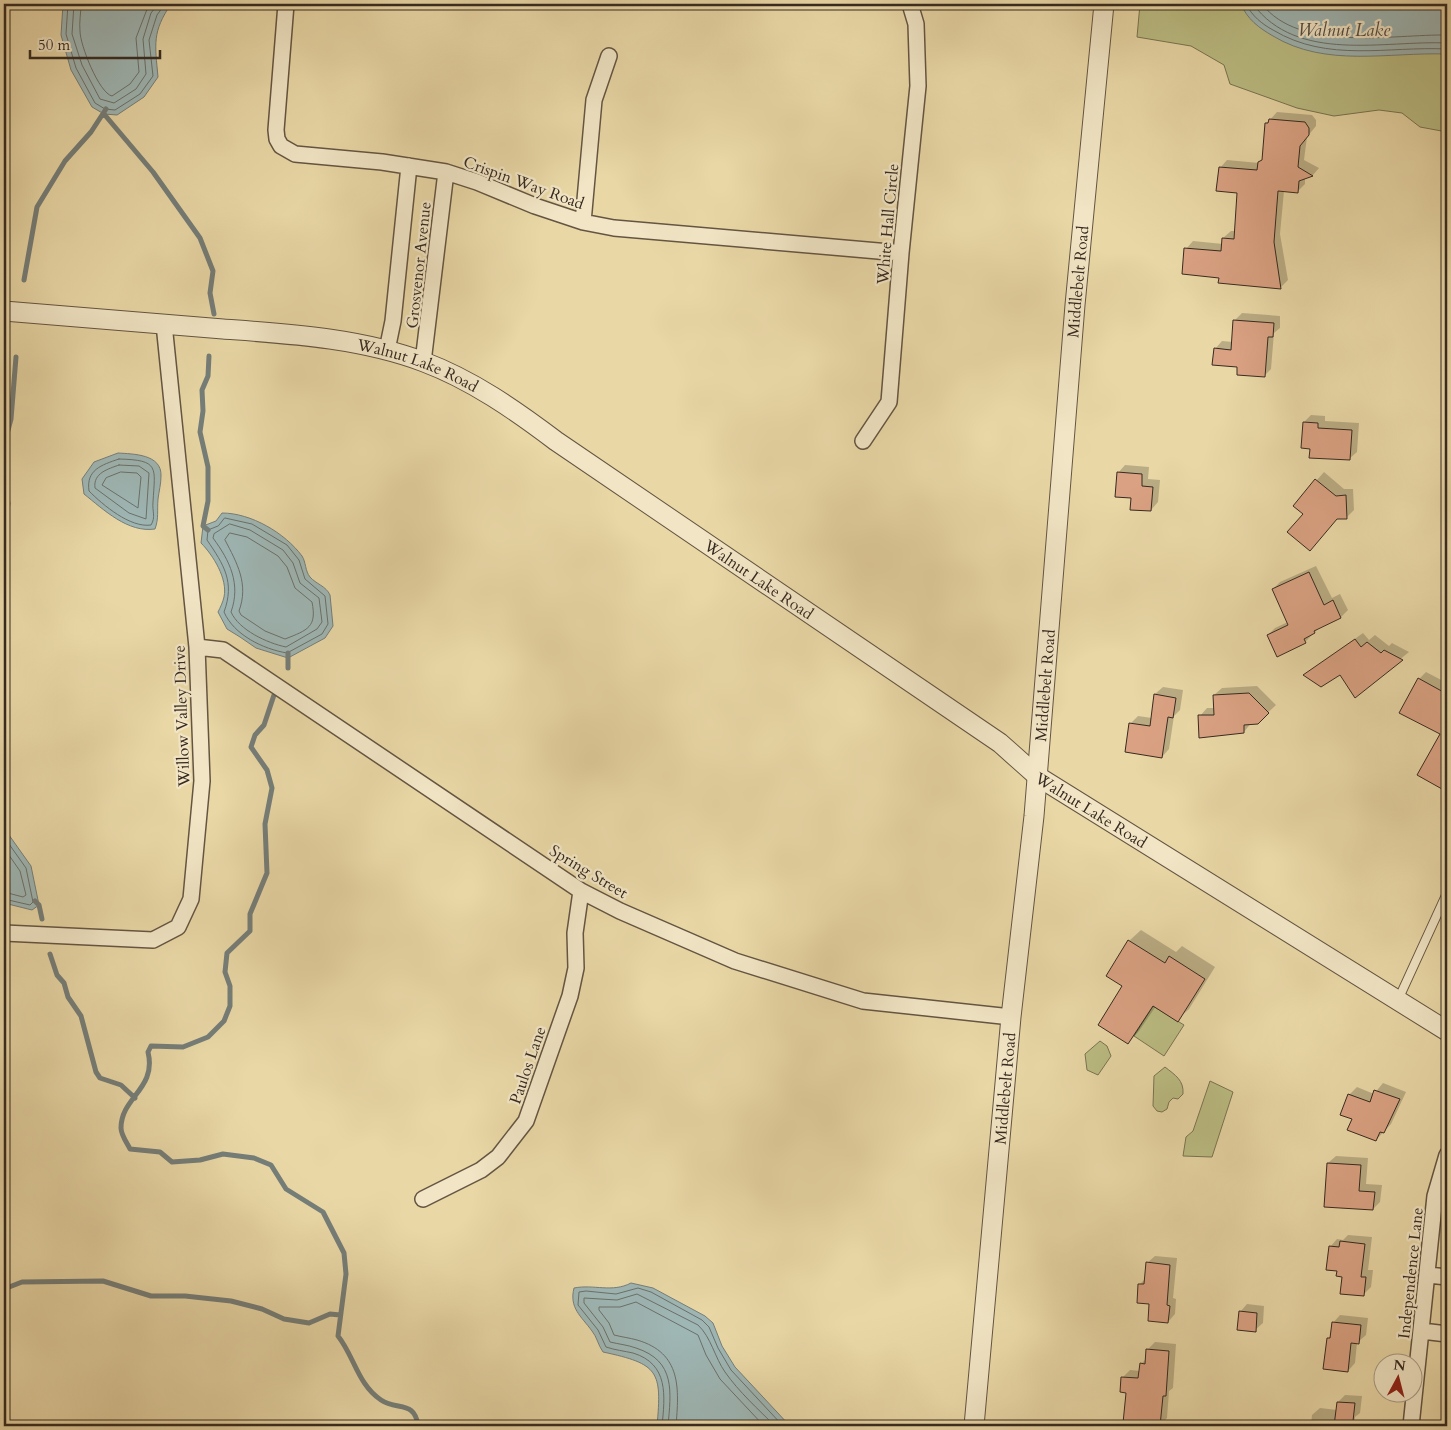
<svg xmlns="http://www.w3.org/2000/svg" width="1451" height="1430" viewBox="0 0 1451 1430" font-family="Cardo,serif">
	<rect width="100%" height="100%" fill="#e9d7a6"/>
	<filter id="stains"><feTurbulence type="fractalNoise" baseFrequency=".004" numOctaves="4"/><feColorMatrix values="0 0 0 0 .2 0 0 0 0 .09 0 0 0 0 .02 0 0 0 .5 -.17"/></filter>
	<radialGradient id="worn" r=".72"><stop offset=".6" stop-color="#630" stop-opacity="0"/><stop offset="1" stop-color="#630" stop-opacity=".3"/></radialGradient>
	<path fill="#bbbd83" stroke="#797452" d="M1140,4H1447V132L1420,127L1402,113L1379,110L1334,116L1297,108L1230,84L1224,65L1191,46L1137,37Z
		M1153,1006L1184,1025L1164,1056L1134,1036Z
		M1100,1041L1107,1046L1111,1056L1098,1075L1087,1070L1085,1054Z
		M1165,1067C1175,1075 1184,1080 1183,1094L1178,1099L1173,1098L1169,1102L1167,1109L1162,1112L1157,1111L1153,1106L1154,1076Z
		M1210,1081L1233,1092L1212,1157L1183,1156L1186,1137L1193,1131Z"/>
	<path fill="#9eb6b4" stroke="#757e79" d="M63,4H171C152,32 155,44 158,77L144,97L117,115L104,114L92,107L71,70L61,35Z
		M1241,4H1447V54C1388,52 1326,68 1273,36C1259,28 1247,19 1241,4Z
		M118,453C133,454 162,454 161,476C161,484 159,491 158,499C157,511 159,518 155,529C128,533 104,510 84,494L82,479L94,462Z
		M222,513C251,513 285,533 302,556C306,562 305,571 310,577C316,584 326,586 330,595L333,626L325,638L288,658L256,648L240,637L227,629L218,612C220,608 223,602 224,597C228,579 213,555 201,543L203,526L216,521Z
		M4,828L31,866L39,905L32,910L4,903Z
		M631,1283L653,1288L705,1316L713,1323L722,1346L735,1367L790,1426H657C662,1371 659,1364 603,1352C598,1345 597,1337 592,1331C581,1316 569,1308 574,1288C594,1284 612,1293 631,1283Z"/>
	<path fill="#0003" d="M1277,112L1312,115L1316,120V126L1307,137L1304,160L1319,168L1313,175L1305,178V184L1297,192L1284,191L1280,234L1288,280L1281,287L1220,282V276L1186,249L1193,241L1223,244V238L1231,231H1236L1239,192L1220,168L1227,160L1259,163L1263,159L1266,124Z
		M1242,313L1280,316V328L1274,333L1271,369L1264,376L1239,366L1215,349L1222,341L1233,342L1235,320Z
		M1311,415L1325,416V421L1359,423L1357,452L1349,459L1311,448L1304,422Z
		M1125,465L1149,467L1148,479L1160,480L1158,502L1151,510L1132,497L1118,473Z
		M1324,472L1344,489H1353L1354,510L1346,518L1295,505Z
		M1316,566L1332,598L1340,594L1348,610L1341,617L1320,627L1305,642L1268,635L1275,628L1288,622L1273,589L1280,582Z
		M1363,633L1369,640L1375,635L1389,646L1392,643L1409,652L1355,696L1340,673L1305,675Z
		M1426,672L1447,683V782L1442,788V734L1419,679Z
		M1257,686L1276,705L1257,723H1251L1244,732L1200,716L1207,708H1215L1214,695L1222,688Z
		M1163,687L1183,690L1180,710L1174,716L1169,749L1162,757L1131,723L1138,716L1152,718L1155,694Z
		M1141,930L1176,952L1182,946L1215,967L1189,1009L1177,1020L1156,1006L1139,1031L1128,1043L1124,986L1129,941Z
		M1383,1083L1406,1092L1391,1124L1376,1140L1353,1118L1349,1095L1357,1087L1374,1094Z
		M1336,1156L1368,1158L1366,1184L1382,1185L1380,1202L1373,1209L1328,1163Z
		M1348,1235L1372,1237L1368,1270H1373L1371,1287L1363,1295L1338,1270L1330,1247L1337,1239L1343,1240Z
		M1155,1256L1177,1258L1173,1298L1176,1299L1175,1314L1168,1322L1151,1303L1140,1284L1146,1278L1147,1263Z
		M1247,1304L1264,1306L1263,1323L1255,1330L1240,1312Z
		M1340,1315L1368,1318L1366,1335L1357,1343L1355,1363L1348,1371L1328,1339L1332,1335L1333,1323Z
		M1155,1342L1176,1344L1173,1388L1169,1391L1167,1418L1160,1425L1127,1392L1123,1377L1130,1370L1140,1371L1141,1364L1147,1358L1148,1349Z
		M1345,1395L1362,1396L1360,1413L1355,1417L1354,1426H1311L1312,1415L1320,1408L1337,1410L1338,1402Z"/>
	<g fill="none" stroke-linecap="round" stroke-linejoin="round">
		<path stroke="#6a706a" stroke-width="1" d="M68,4L66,34L76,68L95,103L105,109L115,110L140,94L153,76L149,40L157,15L165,4
			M74,4L72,34L82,65L100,99L114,103L136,89L146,74L143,39L151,13L158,4
			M81,4C81,13 79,22 80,31C80,45 99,93 112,96L130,84L139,72L136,38L149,4
			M1246,4C1252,16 1262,24 1273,30C1328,63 1387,46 1447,49
			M1253,4C1297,64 1384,40 1447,43
			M1262,4C1299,53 1394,34 1447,35
			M119,459C160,460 155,467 153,502C152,511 156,517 151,525C130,528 103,505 89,491C86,470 101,465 119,459Z
			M119,465L139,466L149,473L146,519L129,513L95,488C93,473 108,469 119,465Z
			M121,472L137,473L141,477L138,508L102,485L106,478Z
			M225,518L252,524L287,545L299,560L305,579L325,596L328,624L322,634L287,653C263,649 234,635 224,612C235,582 224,565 207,540L208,530L218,526Z
			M230,524L250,530L283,550L293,563L300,583L319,598L322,622L317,629L286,647C267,643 239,630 231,612C241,584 230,561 213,538L214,534Z
			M230,533L247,537L278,556L287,567L295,588L312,602C317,627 308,630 285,639L265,631L241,615L239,611C249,584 237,563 225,540Z
			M4,837L26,868L33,902L30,905L4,899
			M4,848L20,871L26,895L23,897L4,892
			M662,1426C665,1396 669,1364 633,1353C624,1351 615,1350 606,1347L598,1330L578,1305L579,1292L586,1291L616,1294L638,1288L651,1292L702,1320L709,1327L718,1348L731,1370L783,1426
			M668,1426C671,1392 676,1361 636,1348C628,1345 618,1344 610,1342L603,1327L584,1303V1298L617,1300L637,1294L698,1325C711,1337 715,1358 725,1372C739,1392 758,1409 775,1426
			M676,1426C679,1389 682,1353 637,1340C630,1338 622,1337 614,1335L609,1323L599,1310V1307H620L636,1302L698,1335L706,1355L720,1379L764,1426"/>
		<path stroke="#757e79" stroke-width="5" d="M104,114L153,172L200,238L213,271L210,293L214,314
			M24,280L37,207L65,161L91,132L106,109
			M4,445L11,419L16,357
			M4,489L8,503L4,537
			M208,530L203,526L208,501V467L200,432L203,411L202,390L208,376L209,356
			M288,653V668
			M274,695L264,725L255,735L251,747L267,770L272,788L265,824L267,873L250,914V931L227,953L225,972L230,986V1006L224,1021L208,1037L183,1047L151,1046L148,1052C157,1089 121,1097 121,1128C121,1135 127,1143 130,1149L160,1152L172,1162L200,1160L223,1154L254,1158L271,1165L286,1189L323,1212L344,1253L346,1274L338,1336C354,1356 358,1385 381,1400C397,1411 415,1400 418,1426
			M35,901L39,905L42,919
			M50,954L57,975L64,983L68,997L81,1016L96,1072L100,1078L121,1085L135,1098
			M4,1289L22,1282L103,1281L151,1296H185L231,1301L262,1309L284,1319L309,1323L330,1314L340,1315"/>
	</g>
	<path fill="#daa283" stroke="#372a20" d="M1269,119L1305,122L1309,128V135L1300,146L1298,167L1313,176L1299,181L1298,193L1278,191L1274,242L1281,289L1218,283L1219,278L1182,274L1184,248L1221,251L1222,238L1234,239L1237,193L1216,191L1219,167L1257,170L1258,162L1262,160L1265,123H1268Z
		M1233,320L1274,323L1273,337H1268L1265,377L1237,375V367L1212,365L1214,348L1231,350Z
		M1303,422L1318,423V428L1352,430L1350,460L1309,458L1310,449L1301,448Z
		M1117,472L1142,474V486L1153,487L1151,511L1130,510L1131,498L1115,497Z
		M1315,479L1336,496L1346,495L1347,519H1337L1310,551L1287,532L1303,514L1293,506Z
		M1309,572L1324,605L1333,600L1341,618L1314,631L1315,633L1304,639L1306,643L1277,657L1267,635L1288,625L1272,589Z
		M1355,639L1361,647L1367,642L1381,653L1384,650L1403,660L1355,698L1340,675L1321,687L1303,675Z
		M1418,678L1447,694V780L1442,789L1417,775L1440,734L1399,713Z
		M1249,693L1269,713L1258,724L1244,725V733L1199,738L1198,715H1214L1213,695Z
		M1154,694L1176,698L1173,718L1168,717L1162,758L1125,752L1129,723L1150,726Z
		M1128,940L1165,963L1169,956L1205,979L1178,1022L1153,1006L1128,1044L1098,1025L1122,986L1106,976Z
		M1374,1090L1400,1099L1384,1133L1380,1132L1376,1141L1347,1130L1352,1119L1340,1115L1348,1094L1370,1102Z
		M1327,1163L1361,1165L1359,1191L1375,1192L1373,1210L1324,1207Z
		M1340,1241L1365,1244L1361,1277H1366L1364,1296L1340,1294L1342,1277L1336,1276L1337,1271L1326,1270L1329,1246L1339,1247Z
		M1146,1262L1170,1265L1167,1305L1170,1306L1168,1323L1148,1321L1149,1304L1137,1303L1138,1284H1144Z
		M1239,1311L1257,1313L1256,1332L1237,1330Z
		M1332,1322L1361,1325L1359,1344L1351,1343L1348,1372L1323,1369L1327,1338H1330Z
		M1146,1349L1169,1351L1166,1396H1163L1160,1426L1123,1423L1126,1393L1120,1392L1121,1377L1138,1378L1140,1363L1145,1364Z
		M1337,1402L1355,1403L1353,1421H1349L1348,1426H1334Z"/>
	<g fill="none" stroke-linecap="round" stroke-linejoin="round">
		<defs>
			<path id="service" d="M1398,1000L1447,893"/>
			<path id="minor" d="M286,4L276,130L277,139L281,146L295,154L382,162L446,172L477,182L535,206L583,222L614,228L901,253
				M583,222L594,100L609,56
				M387,350L393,321L409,166
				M423,362L446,172
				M863,441L889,402L901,253L918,86L916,24L910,4
				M197,647L223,650L581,891L620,911L735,961L863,1001L1011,1017
				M4,933L153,940L178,927L191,899L202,781L197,647L164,324
				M423,1199L481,1170L498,1157L526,1121L570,996L576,968L575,933L581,891
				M1428,1275L1447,1277
				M1422,1331L1447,1334
				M1411,1426L1435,1196L1447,1155"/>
			<g id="tertiary">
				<path id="s1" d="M4,311C77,317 150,323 223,329C290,334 360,338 424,362C472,380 515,410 556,441L1000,743L1037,776L1447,1031"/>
				<path id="s2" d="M974,1426L1011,1017L1034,816L1075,305L1104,4"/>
			</g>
		</defs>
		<use href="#service" stroke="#645542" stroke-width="10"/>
		<use href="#minor" stroke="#645542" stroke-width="18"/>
		<use href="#tertiary" stroke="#645542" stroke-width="21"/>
		<use href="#service" stroke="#f1e5c5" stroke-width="8"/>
		<use href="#minor" stroke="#f1e5c5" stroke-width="15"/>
		<use href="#tertiary" stroke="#f1e5c5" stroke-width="19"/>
	</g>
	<g text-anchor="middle" stroke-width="4.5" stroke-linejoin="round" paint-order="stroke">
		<g font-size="16" fill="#372a20" stroke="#f1e5c5">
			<text transform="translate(524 182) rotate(20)" y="6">Crispin Way Road</text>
			<text transform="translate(887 224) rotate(-85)" y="6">White Hall Circle</text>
			<text transform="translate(418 265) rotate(-84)" y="6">Grosvenor Avenue</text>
			<text dy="6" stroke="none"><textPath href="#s2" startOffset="1149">Middlebelt Road</textPath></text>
			<text dy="6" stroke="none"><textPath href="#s1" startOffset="419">Walnut Lake Road</textPath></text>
			<text dy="6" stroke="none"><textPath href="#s1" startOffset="824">Walnut Lake Road</textPath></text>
			<text dy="6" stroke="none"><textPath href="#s2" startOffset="744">Middlebelt Road</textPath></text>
			<text transform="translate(181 716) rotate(-92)" y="6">Willow Valley Drive</text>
			<text dy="6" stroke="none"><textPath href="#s1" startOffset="1229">Walnut Lake Road</textPath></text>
			<text transform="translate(589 871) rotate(31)" y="6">Spring Street</text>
			<text transform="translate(527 1065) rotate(-71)" y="6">Paulos Lane</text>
			<text dy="6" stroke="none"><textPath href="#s2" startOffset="339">Middlebelt Road</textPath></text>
			<text transform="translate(1410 1273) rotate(-84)" y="6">Independence Lane</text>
		</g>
		<g font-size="18" font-style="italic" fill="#514d45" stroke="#f1e5c5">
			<text x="1344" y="36">Walnut Lake</text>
		</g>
	</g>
	<rect width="1451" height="1430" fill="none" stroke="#e9d7a6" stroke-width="20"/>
	<rect x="5" y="5" width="1441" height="1420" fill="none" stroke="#372a20" stroke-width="2.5"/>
	<rect x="10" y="10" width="1431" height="1410" fill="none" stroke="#372a20"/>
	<g transform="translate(1398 1378) rotate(7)"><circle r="24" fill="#f1e5c5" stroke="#a79a83"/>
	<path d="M0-4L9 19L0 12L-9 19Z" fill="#8f2418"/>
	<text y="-8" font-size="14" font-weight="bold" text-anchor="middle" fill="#372a20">N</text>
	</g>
	<path d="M30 50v8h130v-8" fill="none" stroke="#372a20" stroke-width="2.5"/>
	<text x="38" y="50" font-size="15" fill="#372a20" stroke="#f1e5c5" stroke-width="4" paint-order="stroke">50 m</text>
	<rect width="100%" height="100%" filter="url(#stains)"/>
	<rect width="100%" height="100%" fill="url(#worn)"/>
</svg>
